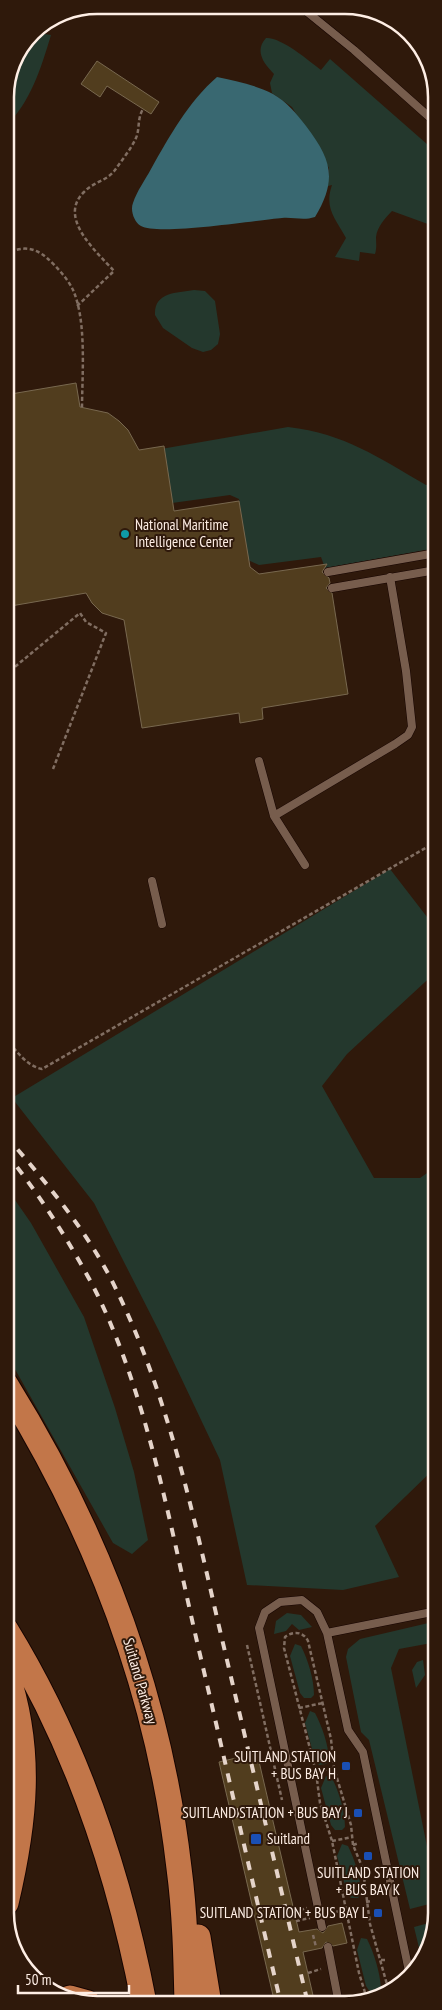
<svg xmlns="http://www.w3.org/2000/svg" width="442" height="2010" viewBox="0 0 442 2010" font-family="'PT Sans Narrow',sans-serif">
	<rect width="100%" height="100%" fill="#2f190b"/>
	<path fill="#24382d" d="M32,32L51,35C41,68 31,102 5,127V91Z
		M266,38C281,37 308,60 321,70L330,59L436,152V227L392,211C386,217 377,227 376,237C376,243 377,247 375,254L360,252L359,261L335,257L346,238C335,218 324,208 332,185L328,186L329,168L292,107L272,93L270,83L274,74C264,64 254,51 266,38Z
		M194,290L205,291L215,301L220,334L218,344L211,350L203,352L192,348L163,328L155,315C154,292 176,293 194,290Z
		M288,427C346,434 377,457 426,485L436,483V548L325,568L321,557L259,565L248,560L239,499L230,495L172,503L161,449Z
		M390,869L434,926L437,971L347,1054L322,1086L374,1178H420L437,1166V1466L375,1526L399,1577L343,1590L247,1585L220,1460L158,1329L94,1203L12,1098Z
		M6,1187L31,1223L84,1317L115,1408L134,1472L148,1540L132,1554L113,1543L16,1371L6,1357Z
		M287,1613L301,1615L312,1627L299,1630L292,1624L286,1631L274,1634L276,1621Z
		M437,1621V1642L399,1649L391,1668L437,1896V1902L410,1909L369,1740L361,1732L346,1657L348,1649L360,1639Z
		M295,1644L301,1646C308,1660 314,1679 314,1695L311,1698H304L300,1693L290,1656Z
		M423,1660L425,1675L416,1688L412,1670L417,1662Z
		M310,1711L315,1713C322,1726 329,1746 329,1761L326,1764L319,1765L315,1760L305,1723Z
		M326,1776L332,1778C339,1792 345,1811 345,1827L342,1830H335L331,1825L321,1788Z
		M342,1844L348,1846C355,1860 361,1879 361,1894L358,1898H351L347,1893L337,1856Z
		M436,1921L421,1956L414,1927Z
		M361,1938L367,1939C374,1953 380,1972 381,1988L378,1991L370,1992L366,1986L357,1950Z"/>
	<path fill="#396871" d="M217,77C235,81 256,85 273,94C287,102 296,113 306,126C331,159 338,179 315,217C303,221 294,217 282,218C258,220 158,236 141,226C134,222 130,210 133,203C137,191 145,180 151,169C169,137 189,101 217,77Z"/>
	<path fill="#513d1e" stroke="#78684f" d="M97,61L159,102L151,114L107,86L100,97L81,84Z
		M76,383L80,407L108,413L119,421L128,430L139,450L164,446L174,511L239,501L250,567L259,574L327,564L322,572L329,578L330,583L326,588L332,593L348,694L262,708L263,719L240,723L239,713L142,728L124,620L102,613L92,603L86,593L5,607V395Z
		M257,1753L299,1932L317,1929L323,1933L328,1926L342,1923L347,1943L333,1946L326,1942L322,1948L303,1952L315,2004H275L219,1762Z"/>
	<g fill="none" stroke-linecap="round" stroke-linejoin="round">
		<defs>
			<path id="service" d="M301,7L354,50L436,123
				M328,572L436,553
				M332,588L436,570
				M259,761L274,816L305,865
				M274,816L395,744L408,735L412,727L406,671L390,577
				M152,881L162,924
				M327,1633L437,1611
				M322,1927L259,1628L265,1612L280,1602L302,1600L317,1612L327,1633L348,1730L363,1752L410,1976
				M328,1947L339,2004"/>
			<path id="trunk" d="M6,1385C98,1533 159,1694 179,1868C185,1913 186,1958 187,2004
				M6,1630C76,1744 119,1873 144,2003
				M6,1671C33,1751 25,1822 6,1903
				M198,1937L209,2004
				M70,1998L88,2003"/>
		</defs>
		<use href="#service" stroke="#160400" stroke-width="9"/>
		<use href="#trunk" stroke="#160400" stroke-width="27"/>
		<path stroke="#816e62" stroke-width="2.5" stroke-dasharray="4 2.5" stroke-linecap="butt" d="M5,255C20,246 33,246 47,258C56,266 68,279 73,290C87,321 82,376 82,409
			M77,306L114,271C97,252 57,218 84,192C93,182 107,181 115,170C122,160 131,149 136,138C140,129 137,119 143,109
			M5,675L80,613L86,622L106,633L53,769
			M5,1038C16,1050 26,1066 42,1069L436,842
			M247,1645L282,1800
			M299,1708L323,1703
			M333,1755L338,1754
			M316,1772L334,1768
			M332,1841L352,1837
			M353,1845L359,1843
			M366,1902L371,1901
			M294,1912L307,1908
			M330,1913L346,1910
			M296,1921L310,1918
			M313,1935L316,1947
			M381,1960H386
			M308,1973L321,1969
			M314,1999L327,1997
			M367,1999L359,1973L332,1841L320,1803L316,1772L284,1648L285,1637C293,1631 303,1631 308,1641L331,1739L334,1768L351,1825L353,1845L363,1869L370,1924L388,1988"/>
		<use href="#service" stroke="#775d4d" stroke-width="8"/>
		<use href="#trunk" stroke="#c27649" stroke-width="25"/>
		<path stroke="#e5d4ca" stroke-width="4" stroke-dasharray="9 9" stroke-linecap="butt" d="M6,1136C44,1180 84,1227 111,1279C166,1387 191,1505 218,1622C248,1749 278,1877 308,2004
			M6,1153C39,1194 68,1239 93,1286C147,1391 171,1530 198,1646C226,1765 253,1885 281,2004"/>
	</g>
	<circle fill="#0f9aa8" stroke="#2f190b" stroke-width="2" cx="125" cy="534" r="5"/>
	<g fill="#1a4fb4" stroke="#2f190b" stroke-width="2">
		<rect x="341" y="1761" width="10" height="10" rx="2.5"/>
		<rect x="353" y="1808" width="10" height="10" rx="2.5"/>
		<rect x="250" y="1833" width="12" height="12" rx="2.5"/>
		<rect x="363" y="1851" width="10" height="10" rx="2.5"/>
		<rect x="373" y="1908" width="10" height="10" rx="2.5"/>
	</g>
	<g text-anchor="middle" stroke-width="4" stroke-linejoin="round" paint-order="stroke">
		<g font-size="15" fill="#feeee5" stroke="#2f190b" text-anchor="end">
			<text x="135" y="530" text-anchor="start">National Maritime<tspan x="135" dy="17">Intelligence Center</tspan></text>
			<text x="336" y="1762">SUITLAND STATION<tspan x="336" dy="17">+ BUS BAY H</tspan></text>
			<text x="348" y="1818">SUITLAND STATION + BUS BAY J</text>
			<text x="267" y="1844" text-anchor="start">Suitland</text>
			<text x="368" y="1878" text-anchor="middle">SUITLAND STATION<tspan x="368" dy="17">+ BUS BAY K</tspan></text>
			<text x="368" y="1918">SUITLAND STATION + BUS BAY L</text>
		</g>
		<g font-size="15" fill="#feeee5" stroke="#2f190b">
			<text transform="translate(140 1681) rotate(74)" y="5">Suitland Parkway</text>
		</g>
	</g>
	<path d="M0 0H442V2010H0ZM97 14H345A83 83 0 0 1 428 97V1913A83 83 0 0 1 345 1996H97A83 83 0 0 1 14 1913V97A83 83 0 0 1 97 14Z" fill="#2f190b" fill-rule="evenodd"/>
	<path fill="none" stroke="#feeee5" stroke-width="2.5" d="M97 14H345A83 83 0 0 1 428 97V1913A83 83 0 0 1 345 1996H97A83 83 0 0 1 14 1913V97A83 83 0 0 1 97 14Z"/>
	<path d="M18 1985v8h111v-8" fill="none" stroke="#feeee5" stroke-width="2.5"/>
	<text x="25" y="1985" font-size="15" fill="#feeee5" stroke="#2f190b" stroke-width="4" paint-order="stroke">50 m</text>
</svg>
